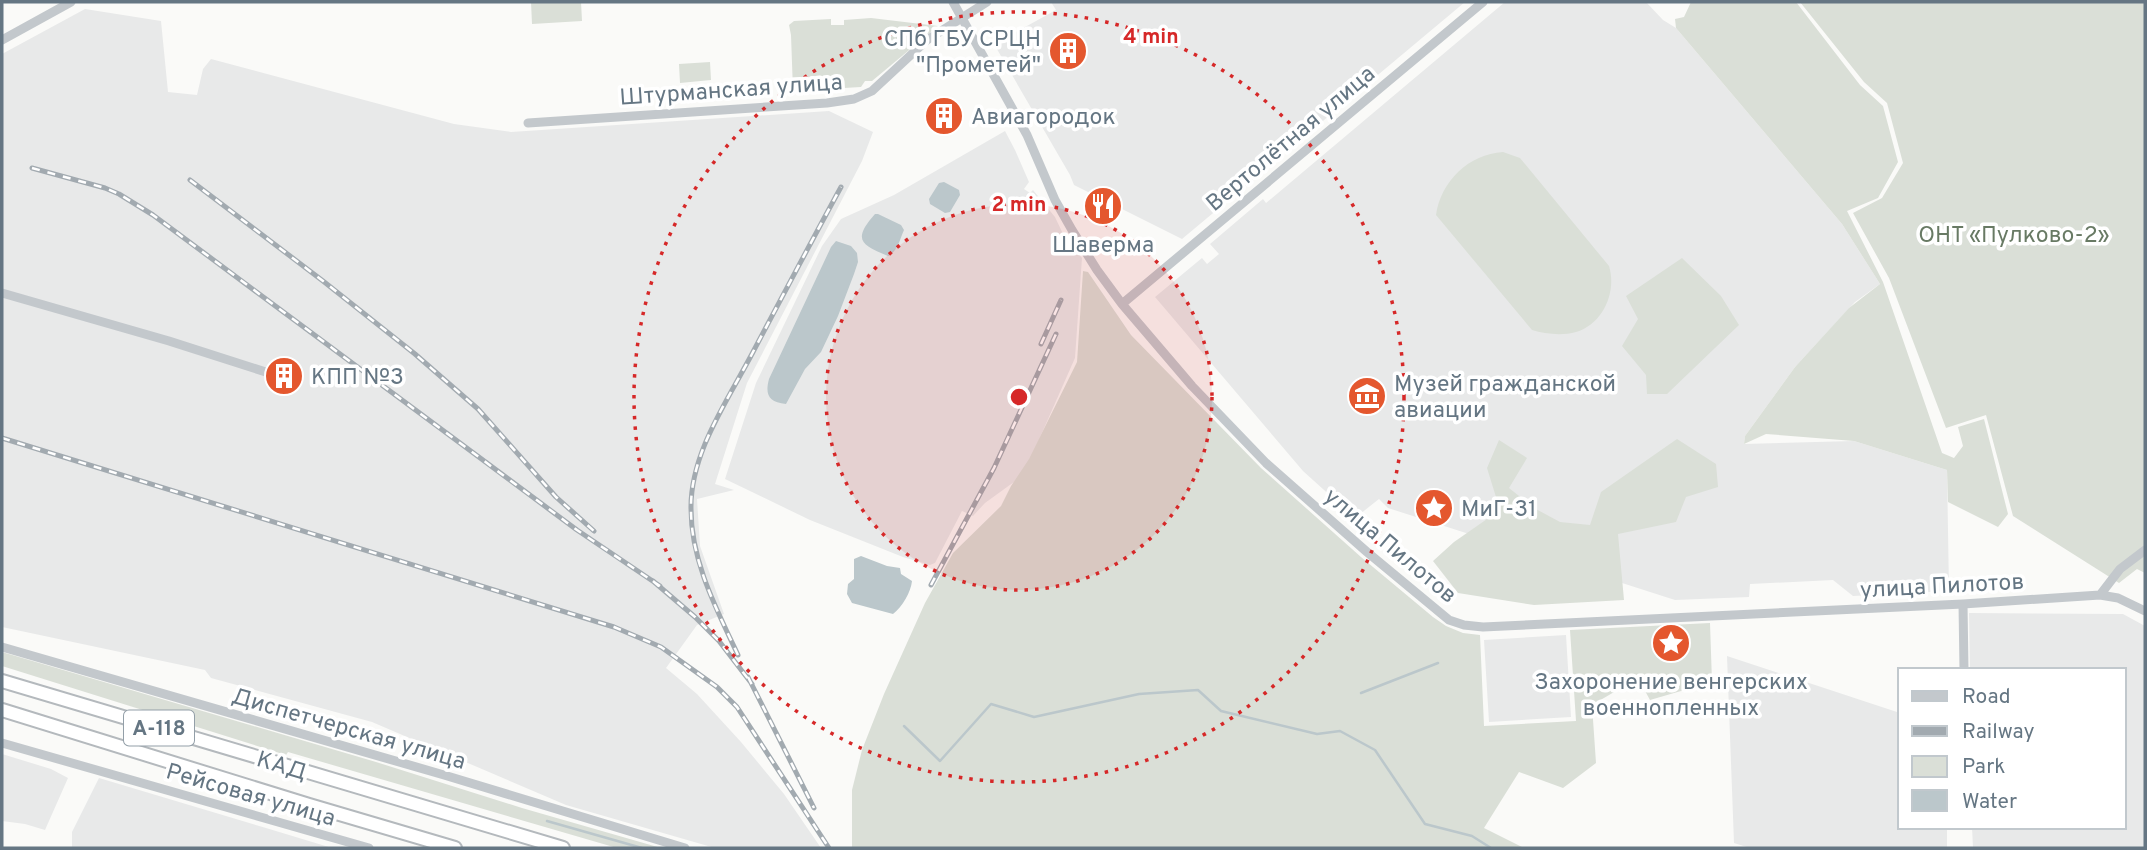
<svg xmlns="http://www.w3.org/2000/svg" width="2147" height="850" viewBox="0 0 2147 850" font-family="Overpass,sans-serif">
	<rect width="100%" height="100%" fill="#fafaf8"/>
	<path fill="#e8e9e9" d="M1051,2H1465L1182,239L1074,185L1070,175L994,44L1056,10Z
		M1505,2H1646L1663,20L1676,28L1842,224L1880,284L1855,302L1795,367L1745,436L1744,444L1854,441L1947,470L1949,591L1853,596L1833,580L1750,584L1749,597L1675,600L1388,508L1379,499L1355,518L1303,471L1155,297L1202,258L1207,264L1219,254L1210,244L1263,199L1266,203Z
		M85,9L161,21L168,92L197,95L203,69L211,59L454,124L511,132L829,111L873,132L862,161L747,383L715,484L734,490L697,499L700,546L724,614L697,625L666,668L697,694L741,742L784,794L821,848H715L566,805L372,722L211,678L205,670L2,627V54Z
		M1005,131L1015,150L1029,182L1024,189L1030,193L1033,190L1055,217L1064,236L1082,258L1075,358L1030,460L1014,482L985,503L973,516L962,511L935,563L930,565L903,557L810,520L725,479L756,383L822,246L841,219L894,195Z
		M1969,613L2123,614L2145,626V848H1973L1972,827H2124V670H1970Z
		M1566,635L1571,717L1489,722L1484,640Z
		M1727,656L1900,713V827H1947V848H1750L1734,843Z
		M2,754L51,769L68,778L45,830L25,824L2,821Z
		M99,778L266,828L332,848H72V832Z"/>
	<path fill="#dadfd7" d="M531,2H581L582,21L532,24Z
		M1691,2H1796L1860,85L1883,106L1898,162L1878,198L1847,211L1883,282L1942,453L1954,458L1963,446L1958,427L1984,419L2008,514L1998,527L1948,502L1947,470L1854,441L1766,434L1744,444L1745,436L1795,367L1849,308L1880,284L1842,224L1676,28L1675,19L1684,17Z
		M1800,2H2145V573L2137,569L2119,583L2013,516L1986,415L1946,428L1889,278L1853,213L1882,198L1903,163L1887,103L1864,82Z
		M871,18L938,26L872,81H865L861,87L793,91L791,35L789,25L794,21L831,19V25H844V20Z
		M710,62L711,80L680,83L679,64Z
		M1503,152L1520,158L1609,266C1617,292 1603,324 1576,332C1562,336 1545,334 1532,330L1436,215C1441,181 1469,154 1503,152Z
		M1682,258L1721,296L1739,325L1667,394H1647L1646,375L1622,346L1638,319L1626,296Z
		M1083,271L1088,272L1131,335L1261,468L1361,557L1433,617L1446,626L1463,633L1480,635L1484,726L1576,721L1570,630L1710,623L1712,682L1650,700L1638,678L1592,705L1596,763L1563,788L1519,772L1484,828L1524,848H852V790L862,750L884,694L925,603L953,553L1001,506L1011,486L1029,459L1077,362Z
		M1677,439L1716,464L1718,487L1686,497L1676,522L1618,534L1624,600L1534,605L1458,593L1433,561L1454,542L1500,510L1487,468L1499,440L1527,458L1509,488L1534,508L1560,522L1590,525L1601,492Z
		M2,652L376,762L522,808L661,848H617L288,752L286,755L2,666Z"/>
	<path fill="#bbc7cb" d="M944,182L959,190L960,195L950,212L945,213L930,204L929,199L939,183Z
		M875,214H878L901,225L904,230C900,239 897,252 888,256C861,245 852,240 875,214Z
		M836,241L851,246L857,253L858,262L854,274L838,316L821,352L805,369L786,404C768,402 765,394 769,379L831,247Z
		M861,556L887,566L900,568L901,574L912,581C911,592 902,607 893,614L852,603L847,594L848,584L854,579V559Z"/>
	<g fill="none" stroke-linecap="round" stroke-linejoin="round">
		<path stroke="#bbc7cb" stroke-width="2.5" d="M1361,693L1438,663
			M904,726L940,761L991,704L1034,717L1139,694L1198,690L1221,711L1317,734L1340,731L1375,750L1425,824L1472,836L1491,848
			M547,821L642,848"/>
		<defs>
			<path id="highway" d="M2,681L563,848
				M2,710L309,805L455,848"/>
		</defs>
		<use href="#highway" stroke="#b4b9bd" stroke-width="16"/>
		<path stroke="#c3c8cc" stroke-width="9" d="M953,2L1027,135L1055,200L1072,230L1097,270L1122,304L1192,386L1266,463L1367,552L1449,620L1464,625L1483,627L1963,604L2100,595L2118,598L2145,611
			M2,40L71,2
			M528,123L827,103L854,99L872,91L927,40L987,2
			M2,293L169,341L272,374L280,378
			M1122,304L1483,2
			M2100,595L2120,569L2145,550
			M1963,604L1964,670
			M2,647L444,775L685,848
			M2,743L369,848"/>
		<use href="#highway" stroke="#fff" stroke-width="12"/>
		<defs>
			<path id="rail" d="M32,168L105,188L119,194L153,215L577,530L660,586
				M190,180L323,281L415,354L478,409L556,497L594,531
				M1041,344L1061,300
				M2,438L614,627L661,647L717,687L737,707L829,848
				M653,581L695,617L719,641L752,684
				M931,585L994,468L1056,334
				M738,655C716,608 691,561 691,509C690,453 728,400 753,352C782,297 811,242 841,187
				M748,677L814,808"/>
		</defs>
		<use href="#rail" stroke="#a2aab0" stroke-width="5"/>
		<use href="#rail" stroke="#fff" stroke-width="2.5" stroke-dasharray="8" stroke-linecap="butt"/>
	</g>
	<circle cx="1019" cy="397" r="193" fill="#d62828" fill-opacity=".12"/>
	<g fill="none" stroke="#d62828" stroke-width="3.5" stroke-dasharray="3.5 7">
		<circle cx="1019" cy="397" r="193"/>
		<circle cx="1019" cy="397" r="385"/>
	</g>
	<defs>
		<symbol id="building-disc" viewBox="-11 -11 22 22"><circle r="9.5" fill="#e4572e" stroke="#fff"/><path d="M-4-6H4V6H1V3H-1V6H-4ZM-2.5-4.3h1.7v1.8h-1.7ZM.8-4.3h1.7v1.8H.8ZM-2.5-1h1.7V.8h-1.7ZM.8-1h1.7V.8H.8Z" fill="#fff"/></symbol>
		<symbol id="restaurant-disc" viewBox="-11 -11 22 22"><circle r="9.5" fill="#e4572e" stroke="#fff"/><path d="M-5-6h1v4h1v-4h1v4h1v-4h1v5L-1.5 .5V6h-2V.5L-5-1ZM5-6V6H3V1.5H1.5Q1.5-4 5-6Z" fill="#fff"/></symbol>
		<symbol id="museum-disc" viewBox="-11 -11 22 22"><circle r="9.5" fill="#e4572e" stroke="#fff"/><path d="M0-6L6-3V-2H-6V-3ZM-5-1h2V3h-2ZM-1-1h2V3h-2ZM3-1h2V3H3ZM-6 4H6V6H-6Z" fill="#fff"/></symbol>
		<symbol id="sight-disc" viewBox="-11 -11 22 22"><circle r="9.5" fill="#e4572e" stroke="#fff"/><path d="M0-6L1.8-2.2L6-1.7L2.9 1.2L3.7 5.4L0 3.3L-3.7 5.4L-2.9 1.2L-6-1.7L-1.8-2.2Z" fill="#fff"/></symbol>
	</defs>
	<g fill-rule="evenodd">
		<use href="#building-disc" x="1046" y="29" width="44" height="44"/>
		<use href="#building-disc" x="922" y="94" width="44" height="44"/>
		<use href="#restaurant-disc" x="1081" y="184" width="44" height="44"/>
		<use href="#building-disc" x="262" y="354" width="44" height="44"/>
		<use href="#museum-disc" x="1345" y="374" width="44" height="44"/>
		<use href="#sight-disc" x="1412" y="486" width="44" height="44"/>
		<use href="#sight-disc" x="1649" y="621" width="44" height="44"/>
	</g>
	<g text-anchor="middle" stroke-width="7" stroke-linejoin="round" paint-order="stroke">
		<rect fill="#fff" stroke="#939fa8" stroke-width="2" x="124" y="710.5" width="70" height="35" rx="5"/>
		<g font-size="21" font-weight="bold" fill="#657683">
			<text x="159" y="735">А-118</text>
		</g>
		<g font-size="23" fill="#657683" stroke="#fff" text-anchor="start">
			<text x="1041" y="46" text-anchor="end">СПб ГБУ СРЦН<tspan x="1041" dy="26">"Прометей"</tspan></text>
			<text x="971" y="124">Авиагородок</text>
			<text x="1103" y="252" text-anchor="middle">Шаверма</text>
			<text x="311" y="384">КПП №3</text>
			<text x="1394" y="391">Музей гражданской<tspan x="1394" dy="26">авиации</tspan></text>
			<text x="1461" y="516">МиГ-31</text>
			<text x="1671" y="689" text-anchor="middle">Захоронение венгерских<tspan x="1671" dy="26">военнопленных</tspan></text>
		</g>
		<g font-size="23" fill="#657683" stroke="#fff">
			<text transform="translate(731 89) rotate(-4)" y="8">Штурманская улица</text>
			<text transform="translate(1290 138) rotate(-40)" y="8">Вертолётная улица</text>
			<text transform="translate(1391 545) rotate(40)" y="8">улица Пилотов</text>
			<text transform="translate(1942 585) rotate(-3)" y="8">улица Пилотов</text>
			<text transform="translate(349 728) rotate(16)" y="8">Диспетчерская улица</text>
			<text transform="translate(282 765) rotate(17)" y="8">КАД</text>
			<text transform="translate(251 794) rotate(16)" y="8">Рейсовая улица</text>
		</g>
		<g font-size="23" fill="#687a64" stroke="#fff">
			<text x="2014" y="242">ОНТ «Пулково-2»</text>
		</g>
	</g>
	<circle cx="1019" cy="397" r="10" fill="#d62828" stroke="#fff" stroke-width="3.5"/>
	<g font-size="21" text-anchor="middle" font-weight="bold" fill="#d62828" stroke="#fff" stroke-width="7" stroke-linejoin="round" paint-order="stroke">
		<text x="1151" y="43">4 min</text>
		<text x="1019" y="211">2 min</text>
	</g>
	<rect width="2147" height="850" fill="none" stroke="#657683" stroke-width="7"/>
	<rect x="1898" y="668" width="228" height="161" fill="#ffffff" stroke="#c1c8cd" stroke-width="2"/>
	<rect x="1912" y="691" width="35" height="10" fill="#c3c8cc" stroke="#c1c8cd" stroke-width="2"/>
	<text x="1962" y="703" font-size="21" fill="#657683">Road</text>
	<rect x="1912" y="726" width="35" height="10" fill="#a2aab0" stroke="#c1c8cd" stroke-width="2"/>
	<text x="1962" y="738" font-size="21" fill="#657683">Railway</text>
	<rect x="1912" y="756" width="35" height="21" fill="#dadfd7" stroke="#c1c8cd" stroke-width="2"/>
	<text x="1962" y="773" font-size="21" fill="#657683">Park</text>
	<rect x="1912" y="790" width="35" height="21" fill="#bbc7cb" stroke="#c1c8cd" stroke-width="2"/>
	<text x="1962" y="808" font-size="21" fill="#657683">Water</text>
</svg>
